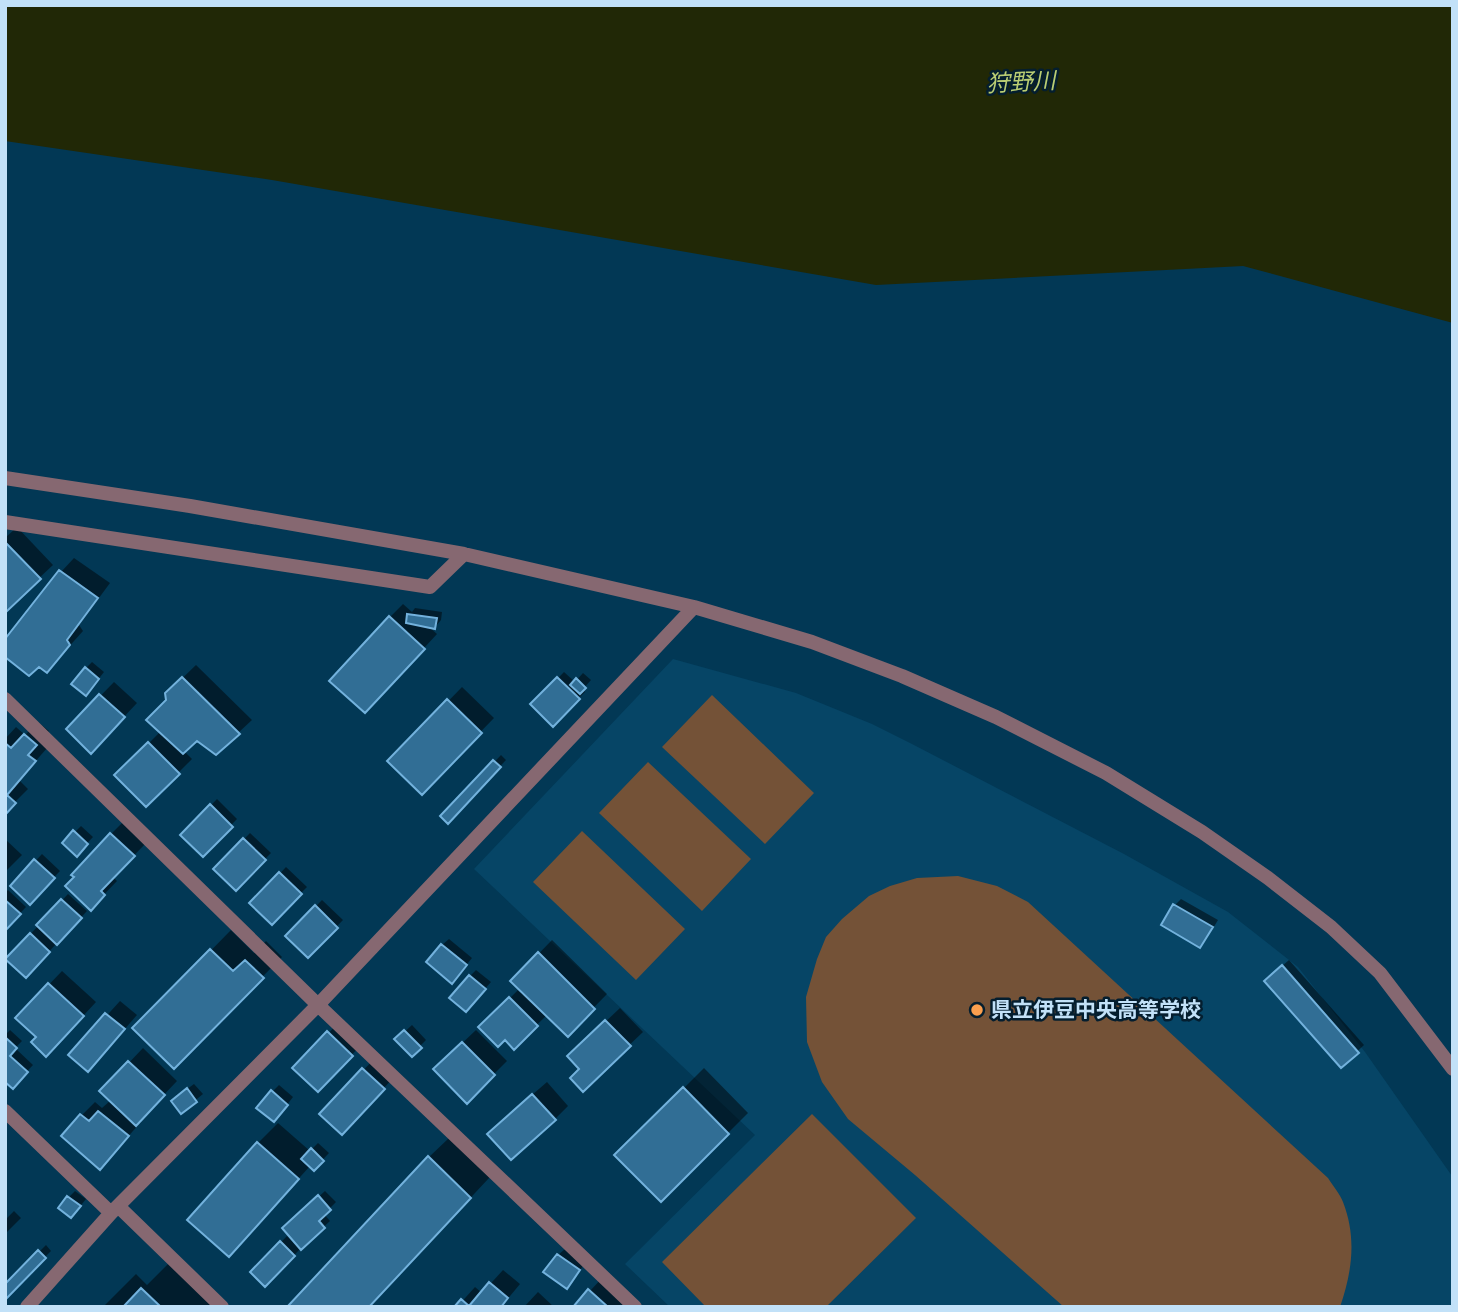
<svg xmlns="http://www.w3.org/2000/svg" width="1458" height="1312" viewBox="0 0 1458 1312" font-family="'IBM Plex Sans','Noto Sans JP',sans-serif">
	<rect width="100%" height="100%" fill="#023855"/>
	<path fill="#064566" d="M673,659L796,693L872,724L912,744L1124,854L1228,912L1298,967L1365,1052L1452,1176L1453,1307H670L625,1264L755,1135L474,869Z"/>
	<path fill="#745237" d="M712,695L814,793L765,844L662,747Z
		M648,762L751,859L702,911L599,813Z
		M582,831L685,929L636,980L533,882Z
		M958,876L997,886L1028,902L1328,1178C1333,1186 1340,1194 1343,1202C1357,1238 1352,1272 1340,1307H1064L915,1175L848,1119L822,1082L807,1042L806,997L817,959L826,937L842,919L869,896L890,886L917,878Z
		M812,1114L916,1218L826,1307H706L662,1262Z"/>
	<path fill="#212806" d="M5,5H1453V323L1243,266L876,285L272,180L5,141Z"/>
	<path fill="#0007" d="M17,527L53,565L5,610V538Z
		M74,558L110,583L79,625L83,631L47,671L61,572Z
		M403,604L412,612L415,608L442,612L441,620L435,627L427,625L437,634L378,698L390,617Z
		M92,662L104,672L92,687L86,668Z
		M196,665L252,720L238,733L197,739L184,751L192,759L146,805L117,775L161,731L168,701L167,693Z
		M564,672L575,682L583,673L591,680L583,689L585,692L553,724L533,704Z
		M114,682L137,703L104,738L68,729Z
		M462,687L494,718L422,792L390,761Z
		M38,722L49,731L40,740L48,747L19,780L28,789L5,812V739L16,727L25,735Z
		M501,755L506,760L448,821L443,816Z
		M217,799L237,819L203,854L182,835Z
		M124,821L147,842L113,877L117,881L91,908L111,834Z
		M81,826L93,837L77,854L64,843Z
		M250,833L271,853L236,888L215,869Z
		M5,839L22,855L5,872Z
		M42,854L60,871L30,902L12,886Z
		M286,867L307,887L272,922L252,903Z
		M8,890L26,907L5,929V893Z
		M68,894L87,911L26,976L7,959Z
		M1181,899L1218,920L1206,940L1200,946L1175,905Z
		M322,900L343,920L308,956L287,936Z
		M231,930L254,953L266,941L282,957L174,1066L135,1028Z
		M449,939L472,958L458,975L442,945Z
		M552,940L607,994L568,1034L547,1015L514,1047L505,1038L481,1027L520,988L512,981Z
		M1289,960L1364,1045L1342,1066L1273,974Z
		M476,970L491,982L472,1003L470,976Z
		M62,971L96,1002L60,1041L38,1037L18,1017Z
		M120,1001L137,1015L101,1056L71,1055Z
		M620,1008L643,1032L583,1089L581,1069L583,1043Z
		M342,1019L365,1041L318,1090L295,1068Z
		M412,1025L426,1040L412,1054L397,1039Z
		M10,1030L22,1041L15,1048L33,1065L13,1086L5,1079V1035Z
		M476,1030L507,1061L467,1101L435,1069Z
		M143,1048L177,1081L139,1121L141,1122L100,1168L82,1115L95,1102L102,1108L111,1100L102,1091Z
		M377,1056L397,1074L355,1119L321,1114Z
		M704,1068L748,1113L661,1200L617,1155Z
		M547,1082L568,1106L555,1119L503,1120Z
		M194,1084L203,1094L181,1112L179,1095Z
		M279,1085L293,1097L280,1114L272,1092Z
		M278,1123L310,1151L318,1143L329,1153L314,1169L311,1165L248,1234L190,1220L258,1143Z
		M449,1138L490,1177L368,1307L429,1157Z
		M75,1191L86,1199L77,1210L69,1197Z
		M325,1191L336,1202L324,1214L330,1221L301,1248L265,1285L252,1272L287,1236L295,1244L297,1242L291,1222Z
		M14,1211L21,1218L5,1234V1220Z
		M46,1245L51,1251L5,1297V1286Z
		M565,1249L585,1263L573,1280L558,1255Z
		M169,1263L213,1307H103L136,1274L147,1285Z
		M503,1270L520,1284L501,1307H457L475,1287L482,1293Z
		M603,1277L629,1301L624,1307H575Z
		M538,1292L554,1307H524Z"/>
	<path fill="#316e95" stroke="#73b2dd" stroke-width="2" d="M5,542L41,579L5,613Z
		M59,570L98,598L67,640L70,645L47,673L39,667L29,676L5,657V639Z
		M407,614L437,618L435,629L406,623Z
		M389,616L425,649L365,713L329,681Z
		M85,667L99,679L86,696L71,684Z
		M182,677L240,734L216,755L197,741L183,754L146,720L166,700L165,693Z
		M557,677L580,699L553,727L530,704Z
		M576,678L586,688L580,694L570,685Z
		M99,694L125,717L91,754L66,729Z
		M447,699L482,733L422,795L387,761Z
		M24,734L37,745L28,755L36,761L7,795L16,803L6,814L5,743L11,748Z
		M148,742L180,774L146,807L114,775Z
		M493,760L501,767L448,824L440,816Z
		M210,804L233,827L203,857L180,835Z
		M73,830L88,844L77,857L62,843Z
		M110,833L135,856L101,891L105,895L91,911L65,886L74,877L71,875Z
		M243,838L266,860L236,891L213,869Z
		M34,859L55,878L30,905L10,886Z
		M279,872L302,894L272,925L249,903Z
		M61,899L82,918L57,945L36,925Z
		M5,900L21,914L5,931Z
		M1173,904L1213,927L1200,948L1161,925Z
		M315,905L338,928L308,958L285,936Z
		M30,933L50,952L26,978L5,959Z
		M441,944L467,965L452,984L426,962Z
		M210,949L233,971L245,960L264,978L174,1069L132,1028Z
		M538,952L595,1009L568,1037L510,981Z
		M1282,965L1359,1053L1341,1068L1264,981Z
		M469,975L486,989L466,1012L449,998Z
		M48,983L84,1016L46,1057L31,1042L36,1037L15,1018Z
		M509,997L538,1026L514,1050L505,1040L498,1047L478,1027Z
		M105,1013L125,1029L88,1072L68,1055Z
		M605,1020L631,1046L583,1092L570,1078L579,1069L567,1056Z
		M404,1030L422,1048L412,1057L394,1039Z
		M327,1031L353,1056L318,1092L292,1068Z
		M5,1037L17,1048L10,1056L28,1072L13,1089L5,1082Z
		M462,1042L495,1075L467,1104L433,1069Z
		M128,1061L165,1095L136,1126L99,1091Z
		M362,1068L385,1089L342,1135L319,1114Z
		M683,1087L729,1134L661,1202L614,1155Z
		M187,1088L197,1102L181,1114L171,1101Z
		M271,1090L288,1105L274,1122L256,1108Z
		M532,1094L556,1120L511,1160L487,1134Z
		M98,1111L129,1136L100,1170L61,1136L80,1114L89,1121Z
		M257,1142L299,1179L229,1257L187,1220Z
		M311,1148L324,1161L314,1171L301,1159Z
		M428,1156L471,1198L369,1307H287Z
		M318,1195L331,1210L319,1221L325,1228L301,1250L282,1228Z
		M67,1196L81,1206L71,1218L58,1208Z
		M280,1241L295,1256L265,1287L250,1272Z
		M38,1250L46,1258L5,1300V1284Z
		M557,1254L580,1270L567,1289L543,1272Z
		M489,1282L508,1298L501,1307H454L461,1299L469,1306Z
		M141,1288L161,1307H123Z
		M588,1289L608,1307H573Z"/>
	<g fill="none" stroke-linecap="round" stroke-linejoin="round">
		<path stroke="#866871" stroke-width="14" d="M5,478L190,506L464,554L694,607L812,642L902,676L996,717L1106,773L1202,832L1268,878L1331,927L1380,973L1453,1069
			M5,522L430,587L464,554
			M5,699L318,1005L635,1307
			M5,1111L111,1213
			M118,1206L222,1307
			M27,1307L111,1213L318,1005L694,607"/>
	</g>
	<circle fill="#fa9f4f" stroke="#041e2f" stroke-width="2.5" cx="977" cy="1010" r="7"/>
	<g text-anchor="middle" stroke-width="5" stroke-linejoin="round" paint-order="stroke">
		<g font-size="21" font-weight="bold" fill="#c2e1f8" stroke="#041e2f" text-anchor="start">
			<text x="991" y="1017">県立伊豆中央高等学校</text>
		</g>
		<g font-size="23" font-style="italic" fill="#bacd73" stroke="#041e2f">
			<text transform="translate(1021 82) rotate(-3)" y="8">狩野川</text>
		</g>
	</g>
	<rect width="1458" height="1312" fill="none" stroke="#c2e1f8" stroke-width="14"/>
</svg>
